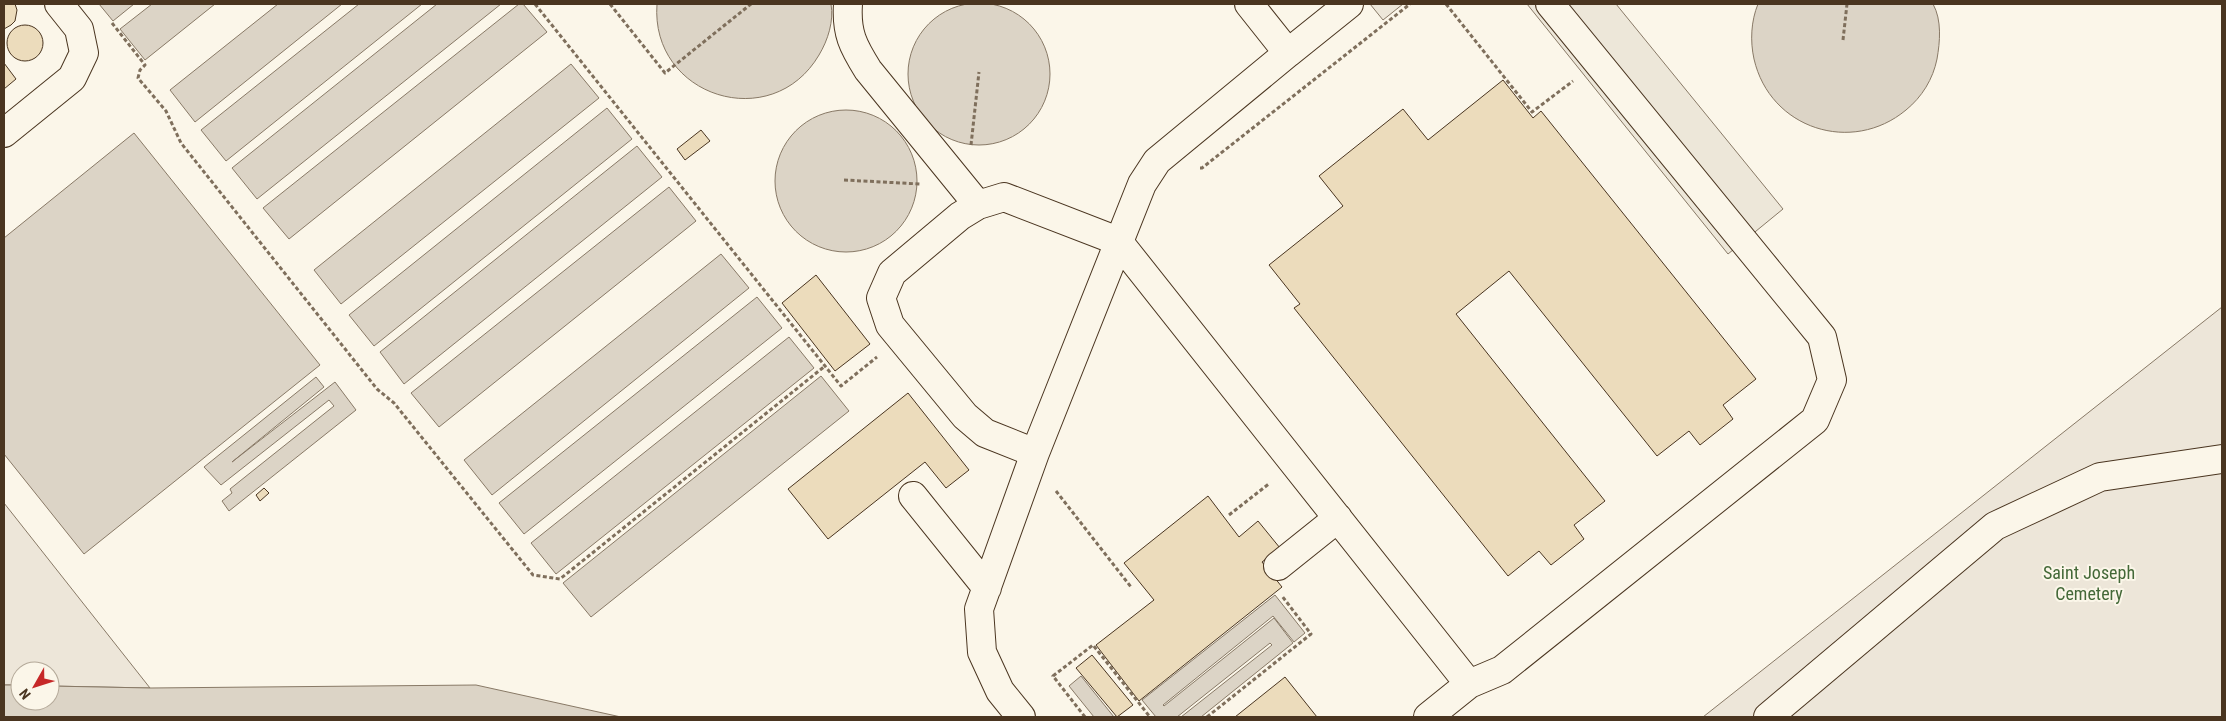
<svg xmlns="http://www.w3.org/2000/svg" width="2226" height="721" viewBox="0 0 2226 721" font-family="'Roboto Condensed',sans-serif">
	<rect width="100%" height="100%" fill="#fbf6e9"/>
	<path fill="#ede6d9" stroke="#887966" d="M2222,307V717H1703Z
		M4,503L150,688L50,686V671H20V685H4Z"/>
	<path fill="#ede7d9" stroke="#887966" d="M1370,4H1403L1383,20Z
		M1527,4H1616L1783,209L1728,254Z"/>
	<path fill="#dcd4c6" stroke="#887966" d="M908 74a71 71 0 1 1 142 0a71 71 0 1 1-142 0Z
		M99,4H134L113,21Z
		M152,4H215L145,60L120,29Z
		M278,4H342L195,122L170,90Z
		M359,4H422L226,161L201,130Z
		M437,4H501L257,199L232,168Z
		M519,4H523L547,32L289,239L263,208Z
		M657,4H831C834,21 828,40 819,55C772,135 650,97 657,4Z
		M1758,4H1933C1942,20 1940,42 1937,59C1933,79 1922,97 1906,110C1852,155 1770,129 1754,59C1750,41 1751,21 1758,4Z
		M571,64L599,98L341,304L314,270Z
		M607,108L632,139L374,346L349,315Z
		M775 181a71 71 0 1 1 142 0a71 71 0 1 1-142 0Z
		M134,133L320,365L84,554L4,454V238Z
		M637,146L662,177L404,384L380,352Z
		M669,187L696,221L439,427L411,393Z
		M721,254L749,288L492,495L464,460Z
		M757,297L782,328L524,534L499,503Z
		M789,337L814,368L556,574L531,543Z
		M821,376L849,411L591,617L563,583Z
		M316,377L324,387L232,462L335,382L356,410L229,511L222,501L232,493L230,489L334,406L329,400L221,485L204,467Z
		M1275,595L1305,633L1294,642L1273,616L1163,705L1164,706L1274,618L1293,643L1201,717H1181L1272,645L1270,643L1177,717H1156L1142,700Z
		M1081,676L1114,717H1094L1069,686Z
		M4,685H20V701H50V686L150,688L476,685L621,717H4Z"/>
	<path fill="#ecdcbc" stroke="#4a3520" d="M4,4H15L17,10L15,21L11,25L4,29Z
		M7 43a18 18 0 1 1 36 0a18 18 0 1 1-36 0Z
		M4,63L16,79L4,89Z
		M1503,80L1533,118L1541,111L1756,379L1723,405L1733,419L1700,445L1689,431L1657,456L1509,271L1456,314L1605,501L1574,525L1584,539L1551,565L1539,551L1508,576L1294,308L1300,304L1269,265L1343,206L1319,176L1403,109L1428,140Z
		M701,130L710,141L685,160L677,149Z
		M816,275L870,344L835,371L782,303Z
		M908,393L969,470L946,488L925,462L828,539L788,489Z
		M264,488L269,493L260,501L256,495Z
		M1208,496L1239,537L1258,521L1280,548L1262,562L1282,587L1139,701L1096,645L1154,600L1124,563Z
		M1092,655L1133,705L1117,717L1076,668Z
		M1285,677L1317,717H1235Z"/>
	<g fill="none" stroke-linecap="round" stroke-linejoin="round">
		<defs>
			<path id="minor" d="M848,4C846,33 853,46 868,70L978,205
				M1288,53L1349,4
				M4,133L72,78L84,53L79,29L59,4
				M1035,453L985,433L965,416L890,325L881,298L892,273L960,216L978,205L1004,197L1118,241L1469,684
				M913,496L987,588
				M1278,566L1338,518
				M1021,717L1000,691L982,652L979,609L1035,453L1142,184L1157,161L1288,53L1249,4
				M1428,717L1469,684L1502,670L1815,420L1832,380L1822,337L1550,4
				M1768,717L1995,526L2100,477L2222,459"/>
		</defs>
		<use href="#minor" stroke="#4a3520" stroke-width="30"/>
		<path stroke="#7f6f5c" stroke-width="3" stroke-dasharray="4 2.5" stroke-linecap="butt" d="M535,4L841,386L877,357
			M610,4L665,73L751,4
			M1446,4L1532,112L1573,81
			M112,23L145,65L140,70L138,78L166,111L181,143L377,389L394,403L533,575L560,579L825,366
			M1843,40L1847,4
			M971,145L979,72
			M1200,168H1202L1410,4
			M844,180L920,184
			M1056,491L1131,587
			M1229,515L1270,483
			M1085,717L1053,676L1093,645L1150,717
			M1207,717L1311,634L1282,596"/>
		<use href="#minor" stroke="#fbf6e9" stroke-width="28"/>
	</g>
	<g text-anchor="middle" stroke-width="4" stroke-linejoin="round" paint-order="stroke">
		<g font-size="18" fill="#436837" stroke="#fbf6e9">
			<text x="2089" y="579">Saint Joseph<tspan x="2089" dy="21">Cemetery</tspan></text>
		</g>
	</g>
	<rect width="2226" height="721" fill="none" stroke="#4a3520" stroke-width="10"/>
	<g transform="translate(35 686) rotate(231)"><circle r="24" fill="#fbf6e9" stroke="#b4a999"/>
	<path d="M0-4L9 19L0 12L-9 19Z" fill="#c62828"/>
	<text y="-8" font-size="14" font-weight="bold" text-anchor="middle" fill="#4a3520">N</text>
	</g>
</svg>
